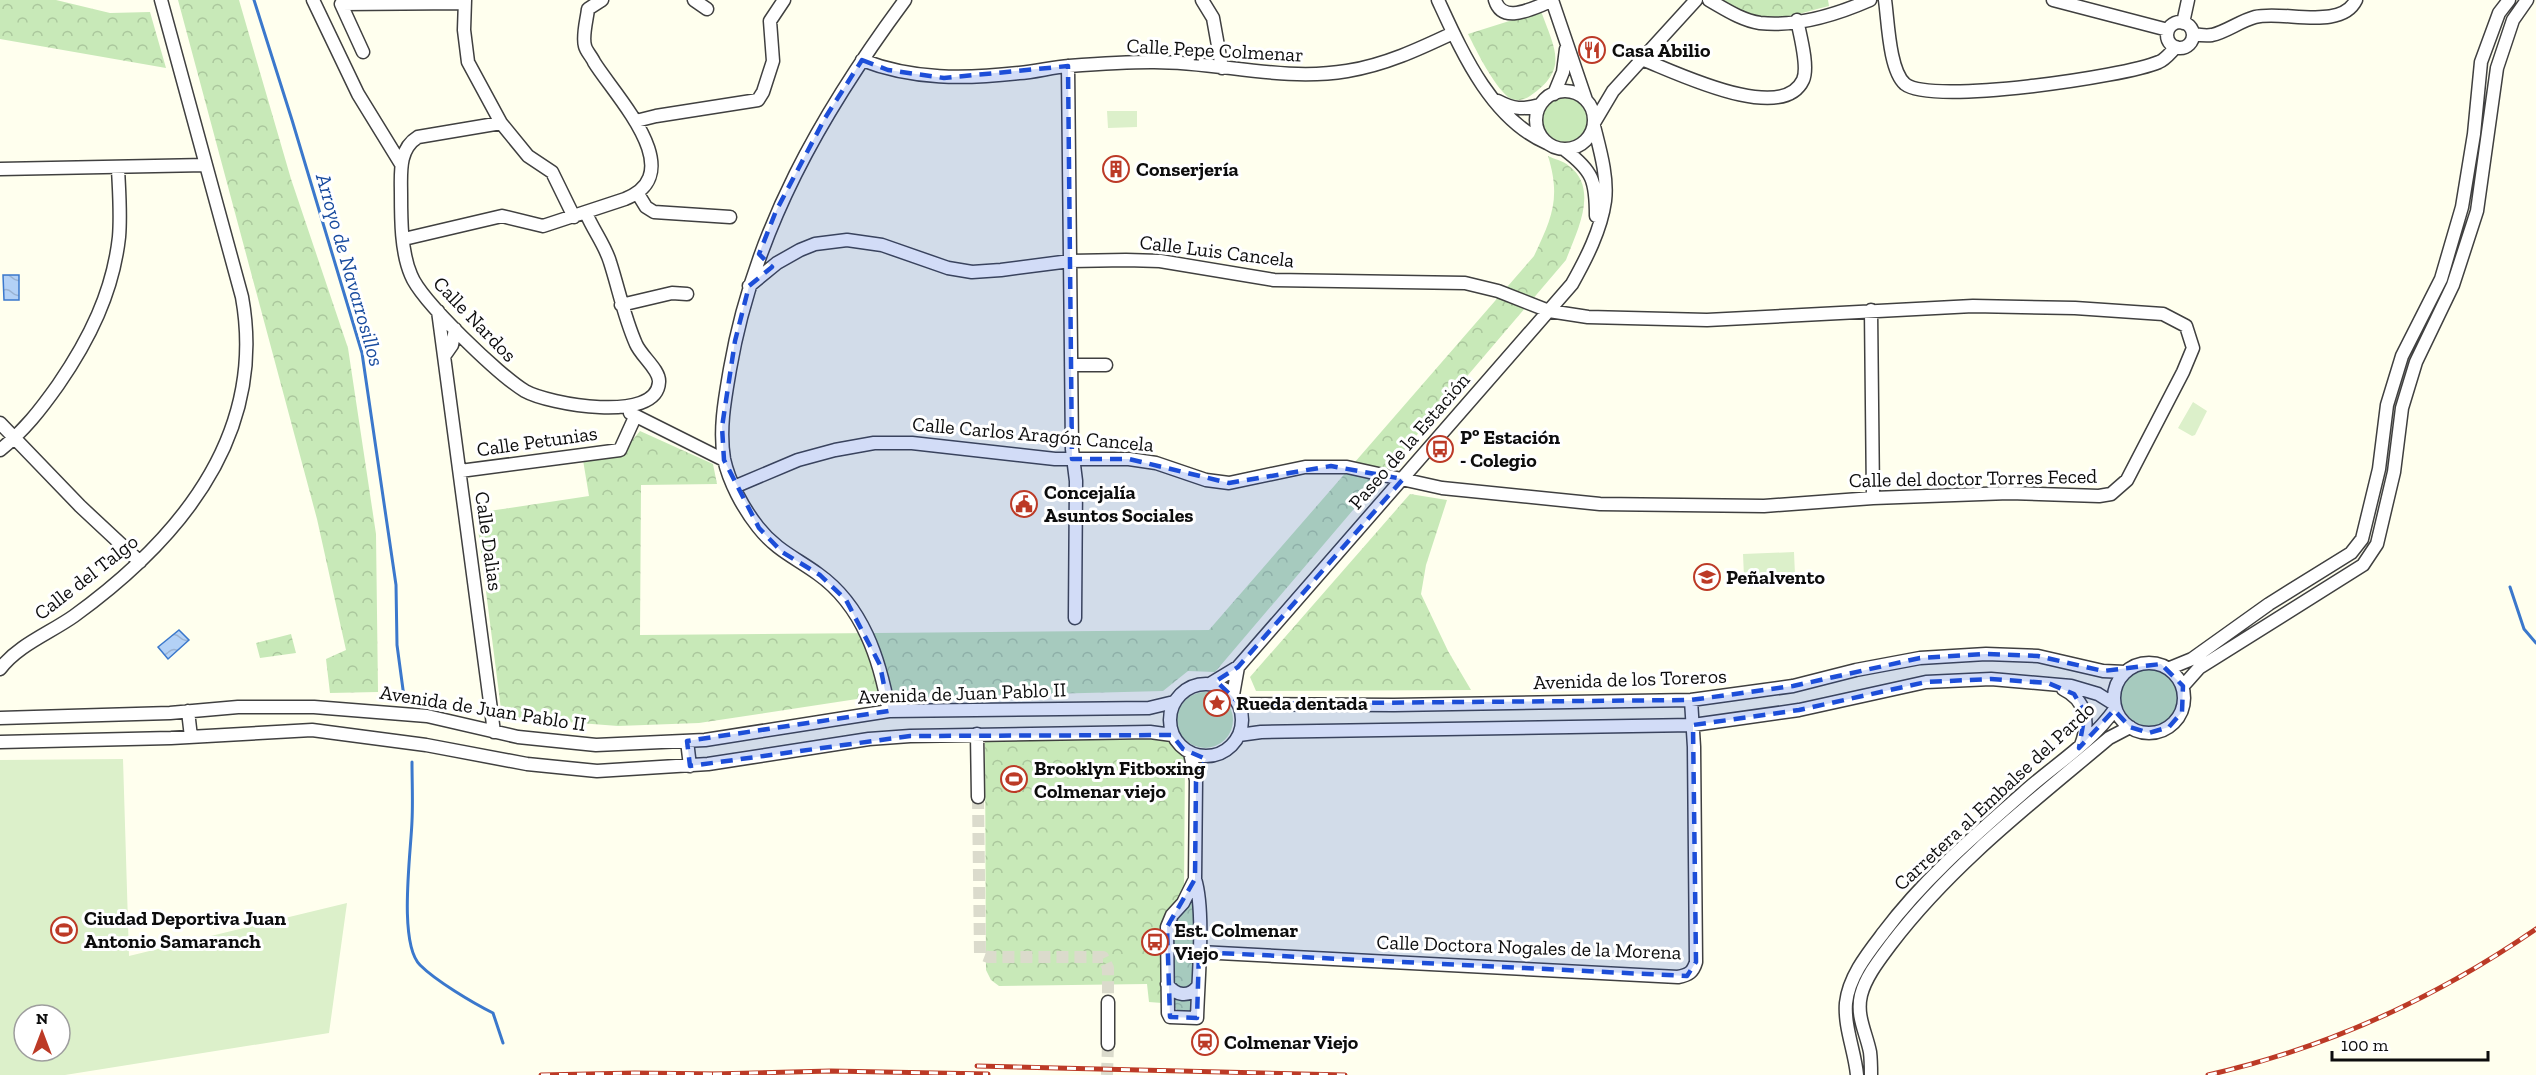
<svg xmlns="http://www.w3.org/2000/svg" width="2536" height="1075" viewBox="0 0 2536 1075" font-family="'Zilla Slab',serif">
	<defs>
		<pattern id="park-crowns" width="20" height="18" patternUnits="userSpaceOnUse" patternTransform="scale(1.5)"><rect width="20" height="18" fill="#c8e9b8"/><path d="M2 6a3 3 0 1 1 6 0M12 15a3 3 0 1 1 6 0" fill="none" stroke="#abc79d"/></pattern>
		<pattern id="water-waves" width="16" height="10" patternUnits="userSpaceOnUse" patternTransform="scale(1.5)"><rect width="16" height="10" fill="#b3d1f6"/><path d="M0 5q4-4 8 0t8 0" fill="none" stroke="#99b2d2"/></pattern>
	</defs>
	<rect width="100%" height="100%" fill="#ffe"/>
	<path fill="url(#park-crowns)" d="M0,0H56L110,13L150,12L166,68L0,39Z
		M178,0H239L291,179L348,348L376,534L378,692L330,693L326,659L346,650L317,519Z
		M1721,0H1828L1829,6C1804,12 1771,25 1746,14C1737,11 1729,5 1721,0Z
		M1541,11C1554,48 1570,69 1530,96C1524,100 1515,102 1508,97C1493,84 1477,52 1468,34Z
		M1548,156C1554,159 1564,161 1569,166C1600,189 1576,233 1566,260L1215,672L1188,671L1163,691L857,699L699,723L618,726L502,717L476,513L589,496L583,460L619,456L640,431L713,464L717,484L641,485L640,635L1209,630L1534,256C1552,218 1561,198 1548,156Z
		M1410,494L1447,500L1426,565L1421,594L1448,651L1471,690L1256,691L1250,677Z
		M291,634L296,653L260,658L256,643Z
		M1069,738L1165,739L1185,757L1184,891L1167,913L1162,1003L1149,1002L1147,984L999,986L991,980L986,970L985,742Z
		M1194,891L1196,987L1193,1012H1179L1172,1004L1171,950L1176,923Z"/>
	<path fill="#c8e9b8" d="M1543 120a22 22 0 1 1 44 0a22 22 0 1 1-44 0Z
		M2121 697a29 29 0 1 1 58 0a29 29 0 1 1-58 0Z
		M1177 720a28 28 0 1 1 56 0a28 28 0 1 1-56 0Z"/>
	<path fill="#dcf0ca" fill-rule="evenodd" d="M1107,111H1137V127L1108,128Z
		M2193,402L2207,411L2195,435L2192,436L2178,428Z
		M1794,552L1795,575L1744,577L1743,554Z
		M123,759L129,956L347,903L329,1033L65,1075H0V760ZM24,1015H60V1051H24Z"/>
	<path fill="url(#water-waves)" stroke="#3b78cc" stroke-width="1.5" d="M3,275H19V300H4Z
		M179,630L189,640L168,659L158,647Z"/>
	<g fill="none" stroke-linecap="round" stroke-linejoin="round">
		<path stroke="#3b78cc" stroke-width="3" d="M254,0L292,120L362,353L396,585L397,645L404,697
			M2510,587L2524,629L2536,643
			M412,762C412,782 413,802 412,821C411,852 398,943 420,965C436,981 473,1003 493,1013L503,1043"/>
		<path stroke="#dbdbcc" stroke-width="12" stroke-dasharray="12 6" stroke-linecap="butt" d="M978,797L980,954L988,957H1103L1108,968V1002
			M1107,1075L1108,1044"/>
		<defs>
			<path id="minor" d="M313,0L358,94L401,164
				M465,0L464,30L468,62L501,123L528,156L552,172L574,217
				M694,0L707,9
				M1202,0L1213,18L1222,68
				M1438,0C1462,52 1491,119 1547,143
				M1495,0C1503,26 1534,7 1552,1
				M1552,0L1586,100
				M1709,0C1725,9 1741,20 1760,23C1796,27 1838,14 1870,0
				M1885,0C1888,20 1889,70 1905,84C1931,105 2124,77 2159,62C2165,60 2171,52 2176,47
				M2053,0L2168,30
				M2167 35a13 13 0 1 1 26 0a13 13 0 1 1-26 0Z
				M2183,23L2188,0
				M2193,34C2199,35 2206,36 2212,35C2226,32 2240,21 2255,17C2283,10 2341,31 2356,0
				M363,52L341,4L464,3
				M862,60C913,80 965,79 1019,73C1036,72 1052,67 1069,66C1096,64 1124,62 1151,62C1217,61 1281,82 1347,71C1385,65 1419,49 1453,33
				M1644,60C1675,72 1782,125 1803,80C1809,67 1800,35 1797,20
				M1068,66L1072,449L1076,481L1075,618
				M1536 120a29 29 0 1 1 58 0a29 29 0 1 1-58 0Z
				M1554,94L1563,72L1566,49
				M1498,101C1513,109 1523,110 1540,105
				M636,121L656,116L758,100L763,92L773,61L770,21L784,0
				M501,123L418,137C398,149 401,174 401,194C401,219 401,252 411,275C421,301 500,376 525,391C548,404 657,424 659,382C660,370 641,356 636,344C624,317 619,290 610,262C605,245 593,230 586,213
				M1594,123L1613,91L1696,0
				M1565,150C1593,171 1596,181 1596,216
				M0,169L206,165
				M638,194L646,207L654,212L730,217
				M404,239L502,216L543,226L625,199C691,173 615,96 594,62C592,57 586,51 585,46C582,36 587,19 588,9L602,0
				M621,305L672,293L687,294
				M1871,310L1873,498
				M438,311L494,732
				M445,355L452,345L455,329
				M1071,365H1106
				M630,413L724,460
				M0,423L80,506L140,562
				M0,450C24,431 41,409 58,385C89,340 113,292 119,237C121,214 119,191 118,168
				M460,471L620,450L635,417
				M734,487L798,460L835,450L874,443H912L1055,459H1129L1156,463L1206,480L1229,483L1305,467H1347L1442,488L1600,504L1764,506L1873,498L2009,493L2099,496L2111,494L2127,480L2183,372L2193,348L2186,326L2163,314L2075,308L1973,306L1707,320L1588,317L1549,311L1498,291L1465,283L1274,280L1160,261L1126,260L1070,261L1001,270L972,272L948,268L882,245L847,240L815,244L800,250L777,263L749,286
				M2114 698a35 35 0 1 1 70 0a35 35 0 1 1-70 0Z
				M2170,668L2192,659L2269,604L2351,553L2362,539L2379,469L2387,405L2402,356L2441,279L2462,207L2474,134L2481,62L2499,13L2509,0
				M0,669C18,645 50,633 74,616C179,540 267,435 242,297L161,0
				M1170 720a36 36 0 1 1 72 0a36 36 0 1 1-72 0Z
				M1210,684L1238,667L1572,284C1586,259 1601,230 1605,201C1608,177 1600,150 1594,126
				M2183,686L2199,668L2363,565L2377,544L2394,472L2402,408L2416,362L2453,285L2477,211L2497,68L2513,20L2527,0
				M2063,689C2086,700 2090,722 2081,745
				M1233,695L1238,667
				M1239,704L1394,705L1691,700L1793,686L1856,670L1920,658L1986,654L2038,656L2103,671L2125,672
				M188,711L191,737
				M889,711C880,660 863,606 818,574C796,558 776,550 758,527C743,508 729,482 724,459C719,429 725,398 730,369C754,230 822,112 905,0
				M0,718L170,713L238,707H314L427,716L518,737L596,745L705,740L889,711L1149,708L1174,702
				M977,734L978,797
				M1239,735L1261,732L1693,725L1799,710L1926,682L1991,679L2071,686L2098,694L2114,704
				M687,741L690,766
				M0,742L171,738L312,730L426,745L527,764L597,771L708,764L869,739L910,736L1150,732L1172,735
				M1190,753L1196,780L1195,879C1205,911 1198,981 1197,1018L1170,1017L1168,1013L1167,927L1172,915L1183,903L1195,879
				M1199,952L1678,977C1689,975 1693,972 1696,962L1694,747L1691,700
				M1167,984C1176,996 1189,998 1198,986
				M1108,1044V1002
				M1857,1075C1855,1052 1844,1027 1846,1003C1849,976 1868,953 1884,932C1923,880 1973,837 2022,794C2054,765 2090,744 2115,709
				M1871,1075C1871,1068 1871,1060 1870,1052C1866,1032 1856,1016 1861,995C1866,976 1880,959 1891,944C1952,864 2033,802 2109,738L2130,727"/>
		</defs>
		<use href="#minor" stroke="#404040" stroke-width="15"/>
		<use href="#minor" stroke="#fff" stroke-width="12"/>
		<defs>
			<path id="rail" d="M977,1066L1345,1075
				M713,1074L831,1071L988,1074
				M541,1075L635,1073L721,1074
				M2208,1075C2327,1048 2436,998 2536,929"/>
		</defs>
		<use href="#rail" stroke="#bc3a26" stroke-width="5"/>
		<use href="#rail" stroke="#fff" stroke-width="3" stroke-dasharray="9" stroke-linecap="butt"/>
	</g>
	<path fill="#1d4ed8" fill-opacity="0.2" stroke="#1d4ed8" stroke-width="4.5" stroke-dasharray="12 8" stroke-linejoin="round" d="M862,60L888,70L944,78L1068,66L1072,459H1129L1229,483L1331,466L1403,479L1238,667L1216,681L1240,704L1691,700L1793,686L1920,658L1986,654L2038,656L2103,671L2161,664L2183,686L2182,712L2169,727L2149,733L2130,727L2114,710L2079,748L2085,713L2074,694L2048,683L1991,679L1926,682L1799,710L1693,725L1696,962L1687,976L1199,952L1197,1018L1170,1017L1167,927L1195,879L1196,780L1206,759L1183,749L1172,735L910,736L690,766L687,741L889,711L880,665L846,600L820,575L782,552L759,528L724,460L722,427L735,341L749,286L772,267L759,254L776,211L825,118Z"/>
	<defs>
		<symbol id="restaurant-ring" viewBox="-11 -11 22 22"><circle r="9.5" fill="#fff" stroke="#bc3a26" stroke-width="1.5"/><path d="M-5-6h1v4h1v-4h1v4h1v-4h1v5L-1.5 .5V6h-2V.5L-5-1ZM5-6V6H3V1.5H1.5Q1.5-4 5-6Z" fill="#bc3a26"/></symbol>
		<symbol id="building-ring" viewBox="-11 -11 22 22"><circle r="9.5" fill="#fff" stroke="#bc3a26" stroke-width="1.5"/><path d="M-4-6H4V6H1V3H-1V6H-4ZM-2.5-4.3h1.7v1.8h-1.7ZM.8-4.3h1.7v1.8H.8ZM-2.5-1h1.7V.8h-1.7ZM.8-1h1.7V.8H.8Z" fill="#bc3a26"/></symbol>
		<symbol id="bus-ring" viewBox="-11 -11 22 22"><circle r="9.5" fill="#fff" stroke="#bc3a26" stroke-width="1.5"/><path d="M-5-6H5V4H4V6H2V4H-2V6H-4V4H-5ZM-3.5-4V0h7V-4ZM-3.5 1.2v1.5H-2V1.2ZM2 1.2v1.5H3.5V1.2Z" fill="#bc3a26"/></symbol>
		<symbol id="civic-ring" viewBox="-11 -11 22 22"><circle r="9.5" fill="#fff" stroke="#bc3a26" stroke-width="1.5"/><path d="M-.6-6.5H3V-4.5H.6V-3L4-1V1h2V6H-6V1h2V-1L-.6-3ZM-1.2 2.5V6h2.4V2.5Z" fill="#bc3a26"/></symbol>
		<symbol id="school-ring" viewBox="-11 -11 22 22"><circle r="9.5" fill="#fff" stroke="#bc3a26" stroke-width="1.5"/><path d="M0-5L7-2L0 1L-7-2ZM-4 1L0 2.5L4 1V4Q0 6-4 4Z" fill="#bc3a26"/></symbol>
		<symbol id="sight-ring" viewBox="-11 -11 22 22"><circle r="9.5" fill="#fff" stroke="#bc3a26" stroke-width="1.5"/><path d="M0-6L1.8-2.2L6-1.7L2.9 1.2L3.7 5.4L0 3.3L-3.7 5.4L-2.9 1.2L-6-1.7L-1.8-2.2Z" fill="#bc3a26"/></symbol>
		<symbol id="stadium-ring" viewBox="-11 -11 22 22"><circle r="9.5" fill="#fff" stroke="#bc3a26" stroke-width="1.5"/><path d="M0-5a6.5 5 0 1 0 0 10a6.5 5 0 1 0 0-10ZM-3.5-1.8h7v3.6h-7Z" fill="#bc3a26"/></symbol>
		<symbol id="station-ring" viewBox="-11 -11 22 22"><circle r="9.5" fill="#fff" stroke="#bc3a26" stroke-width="1.5"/><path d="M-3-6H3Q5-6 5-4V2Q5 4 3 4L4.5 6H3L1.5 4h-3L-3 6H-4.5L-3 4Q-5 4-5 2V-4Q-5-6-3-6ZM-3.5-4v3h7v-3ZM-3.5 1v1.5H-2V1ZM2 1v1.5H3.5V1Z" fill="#bc3a26"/></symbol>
	</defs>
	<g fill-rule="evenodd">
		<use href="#restaurant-ring" x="1577" y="35" width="30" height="30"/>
		<use href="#building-ring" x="1101" y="154" width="30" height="30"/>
		<use href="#bus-ring" x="1425" y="434" width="30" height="30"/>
		<use href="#civic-ring" x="1009" y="489" width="30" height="30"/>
		<use href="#school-ring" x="1692" y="562" width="30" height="30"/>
		<use href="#sight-ring" x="1202" y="688" width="30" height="30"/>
		<use href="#stadium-ring" x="999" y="764" width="30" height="30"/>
		<use href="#stadium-ring" x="49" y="915" width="30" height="30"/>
		<use href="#bus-ring" x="1140" y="927" width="30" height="30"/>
		<use href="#station-ring" x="1190" y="1027" width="30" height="30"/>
	</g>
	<g text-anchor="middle" stroke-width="6" stroke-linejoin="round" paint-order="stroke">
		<g font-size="20" fill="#0d0d0d" stroke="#fff">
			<text transform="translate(1215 50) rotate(3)" y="7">Calle Pepe Colmenar</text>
			<text transform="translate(1217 251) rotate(7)" y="7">Calle Luis Cancela</text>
			<text transform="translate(475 319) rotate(46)" y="7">Calle Nardos</text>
			<text transform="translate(1033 434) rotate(5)" y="7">Calle Carlos Aragón Cancela</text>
			<text transform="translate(537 441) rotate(-8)" y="7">Calle Petunias</text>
			<text transform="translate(1409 441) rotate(-49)" y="7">Paseo de la Estación</text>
			<text transform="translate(1973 478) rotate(-1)" y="7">Calle del doctor Torres Feced</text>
			<text transform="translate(489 541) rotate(82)" y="7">Calle Dalias</text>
			<text transform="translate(86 577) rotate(-38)" y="7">Calle del Talgo</text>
			<text transform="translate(1630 679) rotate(-2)" y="7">Avenida de los Toreros</text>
			<text transform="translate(962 693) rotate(-2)" y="7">Avenida de Juan Pablo II</text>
			<text transform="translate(483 708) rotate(9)" y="7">Avenida de Juan Pablo II</text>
			<text transform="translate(1994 796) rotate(-43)" y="7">Carretera al Embalse del Pardo</text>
			<text transform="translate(1529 947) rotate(2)" y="7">Calle Doctora Nogales de la Morena</text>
		</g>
		<g font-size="20" font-weight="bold" fill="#0d0d0d" stroke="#fff" text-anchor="start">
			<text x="1612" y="57">Casa Abilio</text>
			<text x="1136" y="176">Conserjería</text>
			<text x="1460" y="444">Pº Estación<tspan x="1460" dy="23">- Colegio</tspan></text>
			<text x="1044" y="499">Concejalía<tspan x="1044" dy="23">Asuntos Sociales</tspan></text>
			<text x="1726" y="584">Peñalvento</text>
			<text x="1236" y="710">Rueda dentada</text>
			<text x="1034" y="775">Brooklyn Fitboxing<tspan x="1034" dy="23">Colmenar viejo</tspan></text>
			<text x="84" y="925">Ciudad Deportiva Juan<tspan x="84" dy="23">Antonio Samaranch</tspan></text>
			<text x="1174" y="937">Est. Colmenar<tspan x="1174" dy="23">Viejo</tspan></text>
			<text x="1224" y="1049">Colmenar Viejo</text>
		</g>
		<g font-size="21" font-style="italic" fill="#184b9e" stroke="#fff">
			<text transform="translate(350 270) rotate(74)" y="7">Arroyo de Navarrosillos</text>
		</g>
	</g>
	<g transform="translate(42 1033)"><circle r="28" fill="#ffffff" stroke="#9e9e9e" stroke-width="1.5"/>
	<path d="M0-4.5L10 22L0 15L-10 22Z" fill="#bc3a26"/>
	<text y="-9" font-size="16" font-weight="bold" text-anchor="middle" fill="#0d0d0d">N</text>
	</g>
	<path d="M2332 1051v9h156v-9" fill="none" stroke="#0d0d0d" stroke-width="3"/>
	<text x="2341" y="1051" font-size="18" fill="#0d0d0d" stroke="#ffffff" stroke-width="4.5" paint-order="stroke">100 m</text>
</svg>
